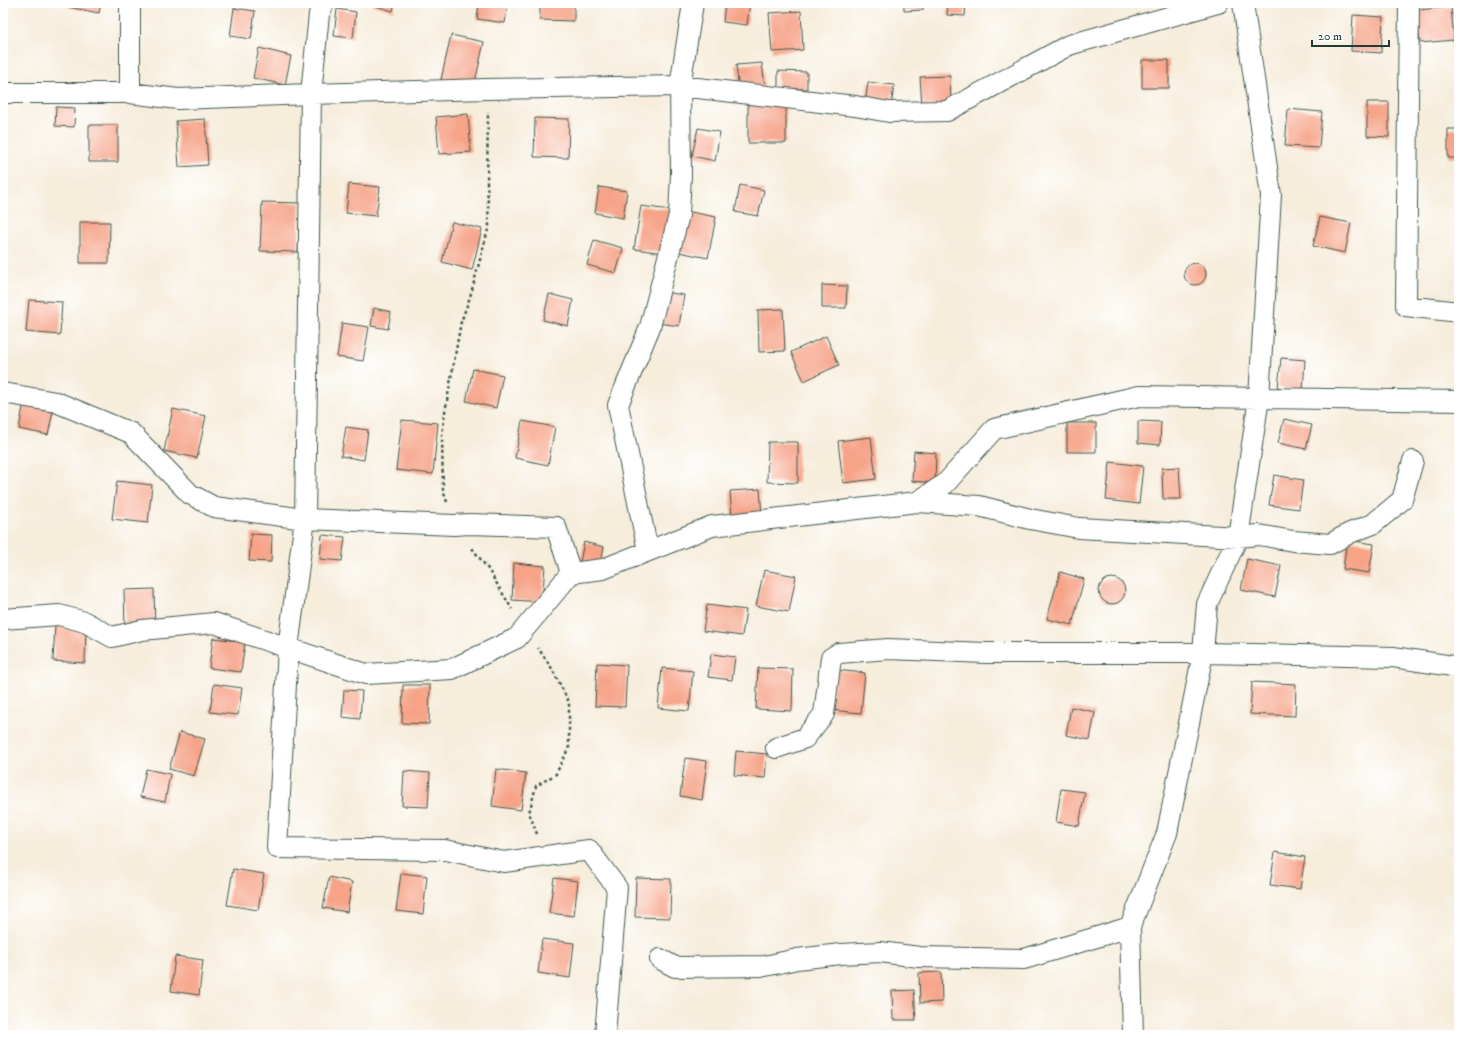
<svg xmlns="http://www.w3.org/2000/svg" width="1462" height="1038" viewBox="0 0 1462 1038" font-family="'IM FELL DW Pica',serif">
	<rect width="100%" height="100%" fill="#fff"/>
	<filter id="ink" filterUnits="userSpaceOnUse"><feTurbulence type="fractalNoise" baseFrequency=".025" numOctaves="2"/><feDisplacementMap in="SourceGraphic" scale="8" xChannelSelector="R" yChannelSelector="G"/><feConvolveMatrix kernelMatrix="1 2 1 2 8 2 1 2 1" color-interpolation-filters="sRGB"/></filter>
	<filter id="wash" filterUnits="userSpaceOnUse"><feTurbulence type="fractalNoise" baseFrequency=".012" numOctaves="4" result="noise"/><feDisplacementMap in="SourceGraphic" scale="16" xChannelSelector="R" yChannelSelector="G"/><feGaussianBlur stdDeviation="0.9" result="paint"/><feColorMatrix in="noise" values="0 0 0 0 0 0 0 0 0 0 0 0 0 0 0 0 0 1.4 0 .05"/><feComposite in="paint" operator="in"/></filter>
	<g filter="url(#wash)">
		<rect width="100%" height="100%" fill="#f6eddb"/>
		<g id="blocks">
			<path fill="#f6a387" d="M68,3H101L99,13L68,7Z
				M373,3H395L393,11L372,5Z
				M479,3H508L505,23L477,19Z
				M540,3H574V21L540,20Z
				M725,3H750L747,25L723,22Z
				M904,3H923V10L904,11Z
				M948,3H966L965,16L947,15Z
				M1451,7L1454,40L1420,43L1417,10Z
				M234,8L255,11L251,39L230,36Z
				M337,9L356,12L353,38L334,36Z
				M801,11L803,50L772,52L769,13Z
				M1353,15L1383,17L1381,53L1351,51Z
				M451,35L484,42L474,87L441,80Z
				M259,48L291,56L285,85L253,78Z
				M1142,60H1169V88H1142Z
				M762,63L765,87L739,90L736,65Z
				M778,71L807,72V89L778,88Z
				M950,76L951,105L922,106L920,77Z
				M868,82L894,85L891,108L865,105Z
				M1367,102H1389V137L1367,136Z
				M748,104H786V143H748Z
				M56,107L75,108L74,127L55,126Z
				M1288,109L1322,112L1319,148L1285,146Z
				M468,114L471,152L439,154L436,117Z
				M535,118L569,119L568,158L534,157Z
				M205,119L208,165L179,167L176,121Z
				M89,125H118V162H89Z
				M698,128L720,132L715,161L692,156Z
				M1448,129H1459V158H1448Z
				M349,184L380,187L376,216L346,213Z
				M740,185L764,190L758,216L735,212Z
				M599,187L627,191L623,218L595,213Z
				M262,202L300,203L298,252L260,251Z
				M641,206L670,210L664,253L634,249Z
				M686,211L716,217L708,258L679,252Z
				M1320,217L1351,223L1345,253L1313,246Z
				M80,222H110L109,263H80Z
				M452,222L482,229L472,270L442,262Z
				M594,240L623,248L616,273L587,265Z
				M1184 274a11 11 0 1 1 22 0a11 11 0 1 1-22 0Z
				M822,285L847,286L846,308H822Z
				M663,292L684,295L679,326L658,323Z
				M549,294L573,300L568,326L543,320Z
				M29,300L62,302L60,335L26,332Z
				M374,308L391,312L388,329L371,326Z
				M783,309L785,351L759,352L758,310Z
				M342,323L369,327L363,361L337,357Z
				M826,336L839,365L804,381L791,352Z
				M1281,358L1305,360L1303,390L1278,388Z
				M473,369L503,375L496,408L466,401Z
				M24,401L54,406L48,435L19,429Z
				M173,409L206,416L197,458L164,451Z
				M1284,419L1312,425L1306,449L1278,443Z
				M402,420L438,423L433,474L396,470Z
				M522,421L555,427L548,465L515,458Z
				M1138,421L1161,422L1160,445L1138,443Z
				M1067,423H1096V452H1067Z
				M346,427L368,430L364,460L341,456Z
				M871,437L876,479L843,483L838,441Z
				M768,442H798V483L767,482Z
				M914,451L936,453L935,483L912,481Z
				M1110,462L1143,466L1139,504L1106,500Z
				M1179,467L1181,499H1163L1162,468Z
				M1274,475L1303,480L1299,509L1269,505Z
				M117,481L152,485L148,523L112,519Z
				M760,489L762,516L732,518L730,491Z
				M251,534L272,535L271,562L249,561Z
				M322,535L345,537L342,561L320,559Z
				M1347,540L1374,544L1369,573L1343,569Z
				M584,542L604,547L600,566L580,562Z
				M1247,559L1281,566L1275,597L1241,590Z
				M514,563L545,566L542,602L512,600Z
				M764,570L796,576L789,612L756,606Z
				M1060,572L1084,579L1072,625L1047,619Z
				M1099 591a13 13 0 1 1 26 0a13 13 0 1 1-26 0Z
				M154,589L155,627L125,628L124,590Z
				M707,605L746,610L742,636L703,631Z
				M55,625L86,626L85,663L53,661Z
				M213,638L245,642L241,672L209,668Z
				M711,654L735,657L732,680L708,677Z
				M597,663L627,665L625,707L595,706Z
				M662,668L693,671L689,711L658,708Z
				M758,668L793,669L792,711L756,709Z
				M835,670L865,673L861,713L830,710Z
				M1252,682L1296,684L1295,716L1250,714Z
				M214,684L242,688L238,715L210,712Z
				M403,685H430L429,724L402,723Z
				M344,690L362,691L360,719L342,717Z
				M1071,707L1095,712L1090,740L1066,735Z
				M180,732L205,739L194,776L169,769Z
				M736,751L767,754L765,778L734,775Z
				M685,758L707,761L702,800L680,796Z
				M146,769L170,774L165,802L140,797Z
				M496,769L526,773L521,810L492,806Z
				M404,771L430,773L428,807L402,806Z
				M1061,789L1085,792L1079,826L1056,822Z
				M1275,852L1305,857L1300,889L1270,885Z
				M233,869L264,874L258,910L227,905Z
				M401,873L427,876L423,914L396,911Z
				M329,877L352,882L347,912L323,908Z
				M554,878L578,881L574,916L549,913Z
				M636,878L671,879L670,918L635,917Z
				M542,939L574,943L570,978L538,973Z
				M175,956L203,960L199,995L171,991Z
				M941,972L942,1002L920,1003L919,973Z
				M914,990L916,1020H893L892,991Z"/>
		</g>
	</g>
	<g filter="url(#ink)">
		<use href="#blocks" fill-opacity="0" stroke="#3f574d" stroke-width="1"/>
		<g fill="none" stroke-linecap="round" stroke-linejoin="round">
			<defs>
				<path id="street" d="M324,3L319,14L311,94L305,519L288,648L277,848L445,850L504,862L589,850L617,888L605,1035
					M1409,3L1406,306L1459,312
					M3,93H130L178,99L311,94L487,89L680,86L855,106L889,112L947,111L1069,45L1218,3
					M130,93V3
					M3,393L56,402L131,433L190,494L214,507L305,519L454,525L470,524L556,527L571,573
					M917,502L979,506L1030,519L1079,528L1238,537L1259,535L1293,541L1330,544L1350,533L1373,524L1402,500L1413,461
					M648,551L618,405L650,327L679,215L681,174L680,86L693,3
					M3,619L59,615L85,622L112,637L142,630L214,623L366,674L452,669L517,638L571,573L603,569L712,526L917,502L945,484L994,429L1139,396L1459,401
					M776,748L805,738L824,714L831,658L839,653L888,649L986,653H1203L1393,657L1459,667
					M660,959L675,967L765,966L797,959L841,954L880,952L919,957L1024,959L1130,927
					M1133,1035L1130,927L1167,833L1203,653L1207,604L1238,537L1259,398L1271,195L1243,3"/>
			</defs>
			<use href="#street" stroke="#3f574d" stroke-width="22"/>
			<path stroke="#3f574d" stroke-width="2.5" stroke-dasharray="3 3" stroke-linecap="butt" d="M447,502L443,490L442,436L445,412L461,322L470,297L489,226L487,183L488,112
				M472,548L488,569L512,609
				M537,834L529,813L536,786L556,774L569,747V702L551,667L538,648"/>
			<use href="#street" stroke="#fff" stroke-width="20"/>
		</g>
	</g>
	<rect width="1462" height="1038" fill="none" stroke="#fff" stroke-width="16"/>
	<path d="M1312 40v6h77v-6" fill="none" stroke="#1f3d34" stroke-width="2"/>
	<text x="1318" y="40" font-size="12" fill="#1f3d34" stroke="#ffffff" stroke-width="3" paint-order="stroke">20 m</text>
</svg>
